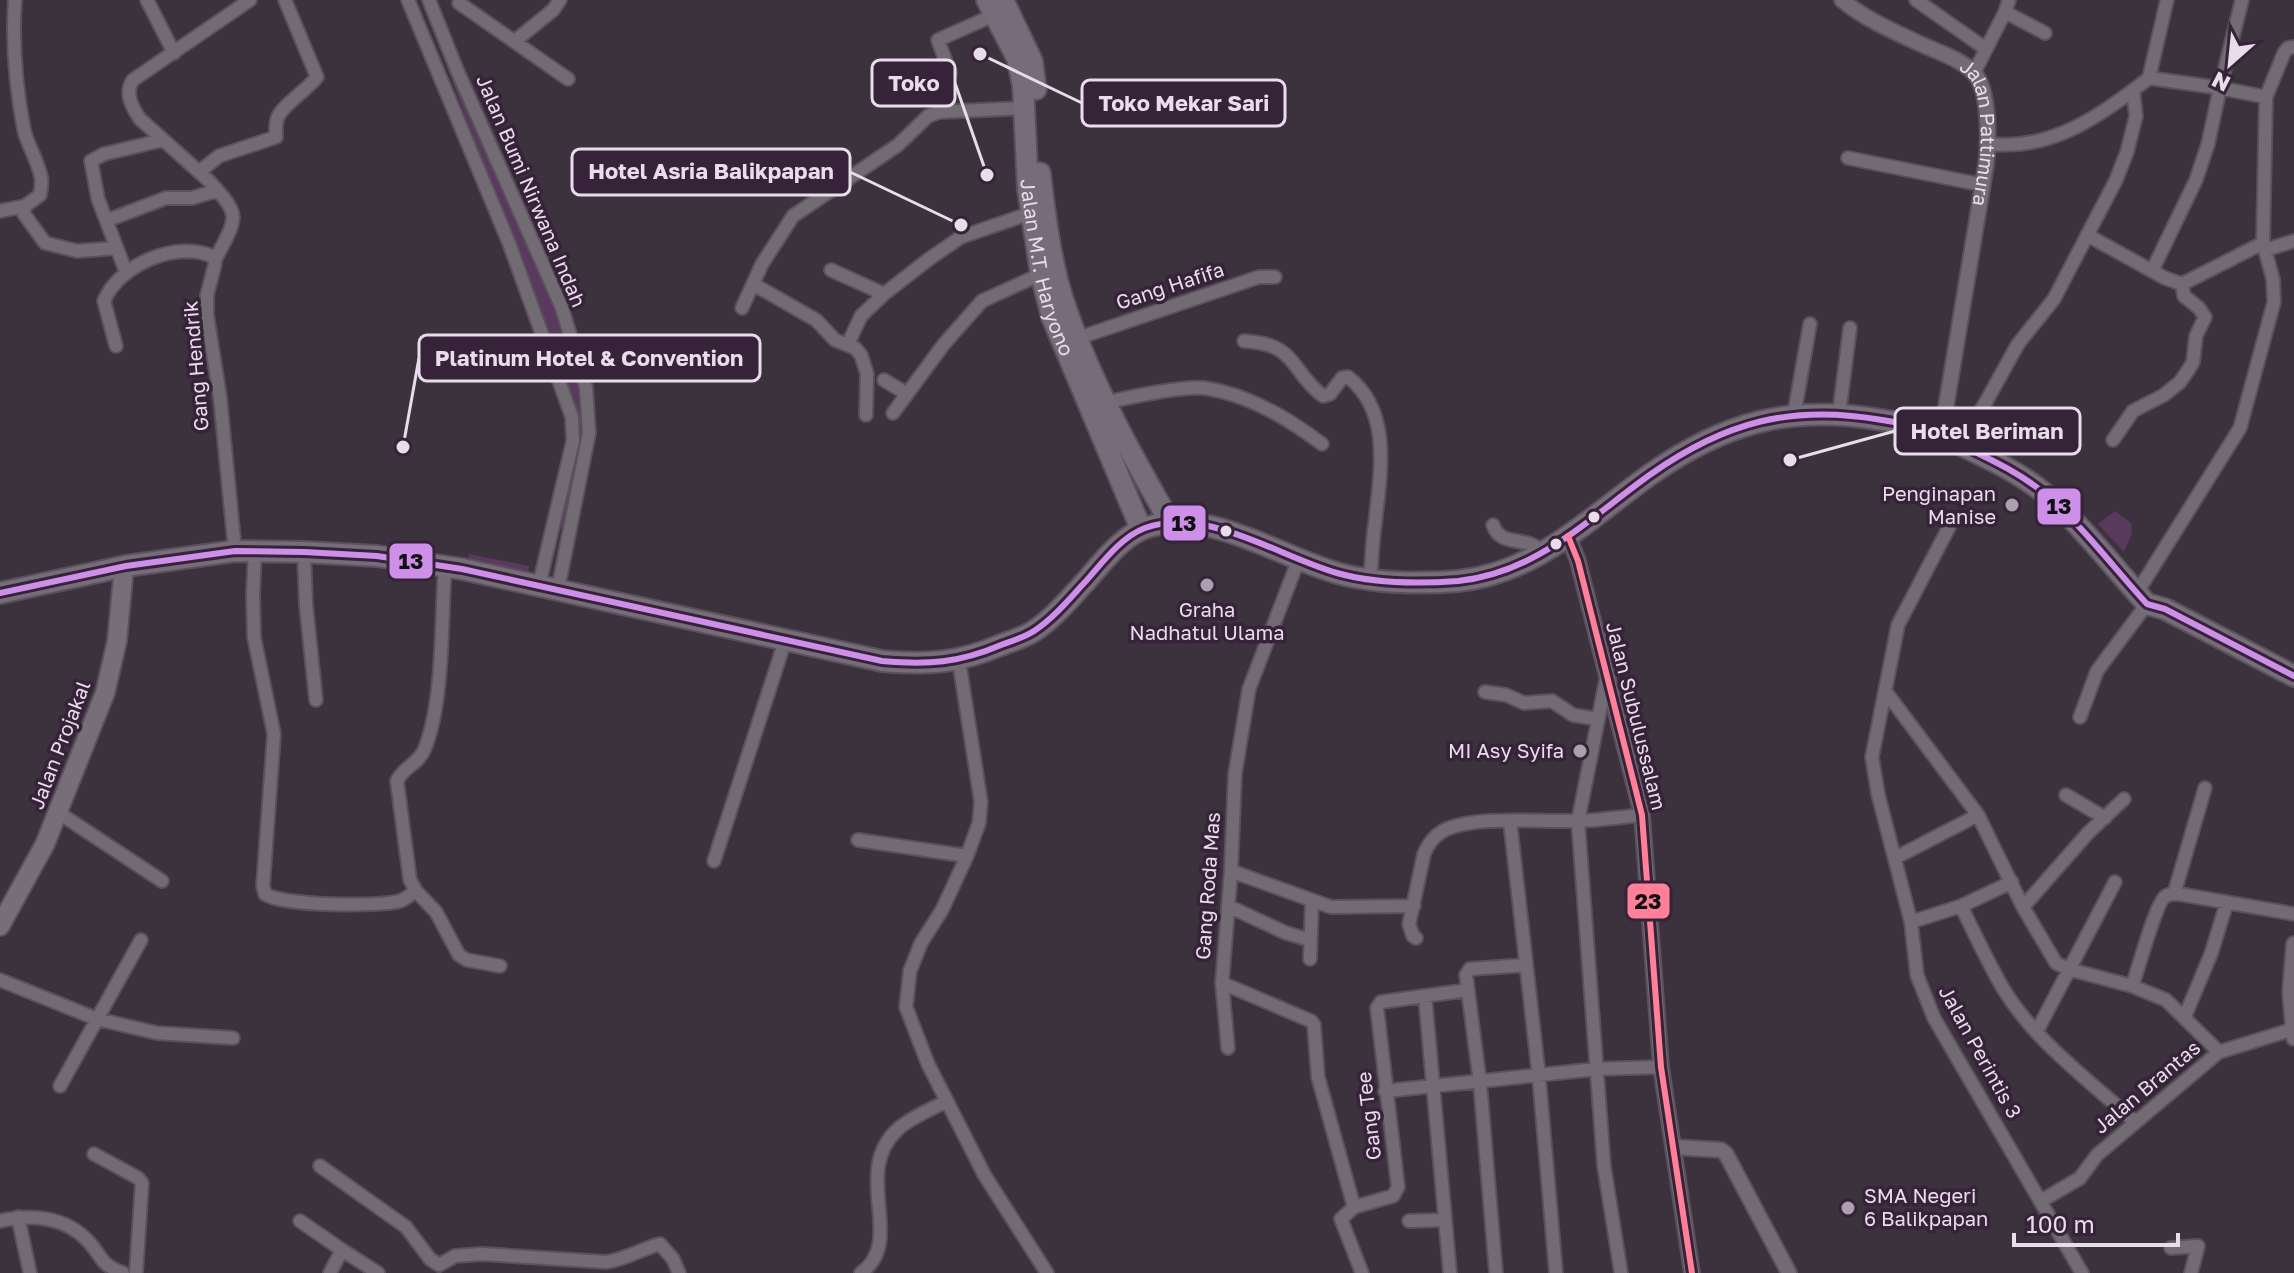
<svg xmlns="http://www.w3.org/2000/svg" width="2294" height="1273" viewBox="0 0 2294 1273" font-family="'Golos Text',sans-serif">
	<rect width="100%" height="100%" fill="#3c323e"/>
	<path fill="#5a395f" d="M422,0H436L559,319L581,391L584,417L578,418Z
		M579,444L583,445L564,528L559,527Z
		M2115,511L2131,523L2132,533L2124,552L2098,524Z
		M469,554L529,566L528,573L468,561Z"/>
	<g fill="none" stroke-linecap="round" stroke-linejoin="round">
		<defs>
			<path id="minor" d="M15,0C12,43 16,88 24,130C28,146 38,161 41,177C42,182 41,190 40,195L25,206L24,214L45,243L77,251L117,248
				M147,0L174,53
				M408,0L509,243L572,417L573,441L539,585
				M429,0L457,70L562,308L586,388L589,433L558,589
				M1916,0L1986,49
				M459,3L568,79
				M2005,12L2045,33
				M515,41L553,10L560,0
				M950,73L938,40L994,15
				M1974,73L2005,12L2009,0
				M2149,78L2167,0
				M2266,97L2284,53L2288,48L2294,47
				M1989,144C2053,151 2101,115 2149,78L2220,88L2242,0
				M1848,158L1983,185
				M199,172L219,156L276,137C276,131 275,123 278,117C282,106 308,89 317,77L285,0
				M0,211L25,206
				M108,220L166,198H192L215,191
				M2087,235L2165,278L2182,284L2263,243L2266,97L2220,88L2208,144L2196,180L2152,271
				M2265,250L2294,241
				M215,260C238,215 242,217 208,180L140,119C132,107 124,93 133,80L250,0
				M831,270L884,294
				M126,272L98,199L91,161L104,154L163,140
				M753,284L816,320L835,340L855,348L861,355L867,374L866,415
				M742,308L762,264L793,216L898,145L928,116L939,112L1026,108
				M1078,338L1259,277H1275
				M1244,341C1298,344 1289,370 1323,396L1330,394L1342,378L1348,377C1393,412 1380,475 1375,524C1372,542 1372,561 1370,580
				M848,344L861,316L884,294L929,259L961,237L1031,213
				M116,346L104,301C118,265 178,239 214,257L215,264L207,295V315L220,397L235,551
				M884,380L907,394
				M1106,403C1128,397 1183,386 1204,388C1247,394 1288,418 1322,444
				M893,413L944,344L982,301L1041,274
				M1839,414L1850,328
				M1794,415L1810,324
				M1967,436L2018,344L2054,299L2116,180L2127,152L2136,116L2133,90
				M2113,440L2133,411L2164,395L2180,382L2189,369L2193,362L2196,336L2205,317L2199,308L2184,296L2182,284
				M1493,525C1501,549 1529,534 1543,553
				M1949,527L1898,625L1872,757L1878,794L1911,922L1917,975L1934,1018L2082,1273
				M255,551L253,594L254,637L274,734L263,886L265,894C283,906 379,907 400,901C406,899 411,894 416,891L410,880L397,781C403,767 419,764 425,748C444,700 441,620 445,567
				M304,552L306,605L316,700
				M1298,561L1249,689L1235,774L1231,871L1222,983L1311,1021L1314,1025L1318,1077L1354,1207
				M2143,583L2240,428L2274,302L2273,279L2263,243
				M959,661L981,802L979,823L967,856L942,910L921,943L910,971L906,1007L928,1064L985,1176L1047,1273
				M1606,680L1578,821L1604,1166L1621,1273
				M1485,692L1506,695L1524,703L1552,701L1573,715L1597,719
				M1886,692L1978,815L2023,907L2056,963L2068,969L2132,986L2166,1000L2219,1052
				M2080,717L2097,671L2147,604
				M2066,795L2105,818
				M59,813L162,881
				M1510,821L1539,1077L1556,1273
				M858,840L967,856
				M1895,858L1978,815
				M714,861L785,641
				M1231,871L1331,907L1414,906
				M416,891L436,912L459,955L467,960L500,966
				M2174,894L2205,788
				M1228,906L1286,933L1310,940
				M1961,906L2012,882
				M2023,907L2088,833L2124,799
				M1911,922L1961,906C1975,934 1988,963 2004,990C2036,1042 2090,1081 2135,1122
				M1416,938L1413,936L1409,924L1424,854C1428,844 1434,836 1443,831C1472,815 1540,822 1573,821C1596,821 1619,817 1642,815
				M1310,959L1312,901
				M0,980L97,1019L157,1033L233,1038
				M1222,983L1228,1048
				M2132,986C2138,971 2156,901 2166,896C2171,893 2179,894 2185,895L2294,914
				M1425,996L1450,1273
				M2185,1016L2211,954L2227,902
				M2037,1031L2115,882
				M60,1086L141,940
				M1385,1091L1597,1069L1661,1067
				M94,1154L138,1178L142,1183L136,1273
				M320,1166L406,1227L430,1259L439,1265L455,1256L481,1254L606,1262C625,1260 641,1249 660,1244L673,1259L679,1273
				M2041,1201L2080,1178L2097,1155L2219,1052L2294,1029
				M18,1217L30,1273
				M0,1221C30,1214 65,1216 88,1241C104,1258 98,1263 123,1273
				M300,1221L342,1250
				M1409,1221L1445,1220
				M2171,1248L2198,1246L2191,1273
				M330,1273L342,1250L378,1273
				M861,1273C907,1240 850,1173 898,1129C911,1117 932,1109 947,1101
				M1362,1273L1341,1219L1354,1207L1393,1196L1398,1187L1377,1008L1381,1002L1468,990
				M1496,1273L1480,1083L1466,975L1470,969L1525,965"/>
			<g id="tertiary">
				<path id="s1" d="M1842,0C1866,20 1897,33 1925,46C1941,53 1962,60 1974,73C1990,90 1989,143 1986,165L1942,431"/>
				<path d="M1568,536L1578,561L1642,815L1661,1067L1692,1273"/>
				<path d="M2294,944L2290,992L2294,1038"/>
				<path d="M1673,1147L1721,1150L1726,1154L1789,1273"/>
			</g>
			<path id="primary" d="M0,926L45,844L105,693L117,641L124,567"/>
			<g id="trunk">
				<path id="s2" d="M987,0L1017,58L1023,85L1028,190L1041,274L1052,317L1141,529"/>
				<path d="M1003,0L1032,61L1036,89"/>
				<path d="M1040,173C1045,215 1050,259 1063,300C1089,378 1129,451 1170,522"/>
				<path d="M0,593L126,566L235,551L304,552L377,556L462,569L882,661C928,665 959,663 1001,645C1012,641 1025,637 1034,631C1054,618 1070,598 1086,581C1102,563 1121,537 1145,528C1207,506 1277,556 1337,573C1376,584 1418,584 1458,581C1537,573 1589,518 1651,474C1725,422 1792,404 1882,420C1900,423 1920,425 1938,432C1948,437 1959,444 1969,449C1996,462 2021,474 2044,493C2082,525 2113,567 2147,604L2165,609L2294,676"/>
			</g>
		</defs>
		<use href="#minor" stroke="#5b515c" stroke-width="16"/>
		<use href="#tertiary" stroke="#5b515c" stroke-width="18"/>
		<use href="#primary" stroke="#5b515c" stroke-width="22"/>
		<use href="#trunk" stroke="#5b515c" stroke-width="24"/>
		<use href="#minor" stroke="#736b74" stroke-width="12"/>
		<use href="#tertiary" stroke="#736b74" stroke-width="14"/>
		<use href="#primary" stroke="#786e7a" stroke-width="18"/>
		<use href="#trunk" stroke="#776c79" stroke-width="20"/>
		<defs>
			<path id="bus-1" d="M0,593L126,566L235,551L304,552L377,556L462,569L882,661C928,665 959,663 1001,645C1012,641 1025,637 1034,631C1054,618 1070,598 1086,581C1102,563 1121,537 1145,528C1207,506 1277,556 1337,573C1376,584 1418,584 1458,581C1537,573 1589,518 1651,474C1725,422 1792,404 1882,420C1900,423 1920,425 1938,432C1948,437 1959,444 1969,449C1996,462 2021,474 2044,493C2082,525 2113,567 2147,604L2165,609L2294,676"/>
			<path id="bus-2" d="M1568,536L1578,561L1642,815L1661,1067L1692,1273"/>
		</defs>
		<use href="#bus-1" stroke="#362239" stroke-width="12"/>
		<use href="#bus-2" stroke="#362239" stroke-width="12"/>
		<use href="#bus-1" stroke="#ce8fe9" stroke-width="6"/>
		<use href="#bus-2" stroke="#ff8098" stroke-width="6"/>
	</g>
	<g fill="#aca0ae" stroke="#362239" stroke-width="3">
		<circle cx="2012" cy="505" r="8"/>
		<circle cx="1207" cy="585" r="8"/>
		<circle cx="1580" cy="751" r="8"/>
		<circle cx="1848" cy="1208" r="8"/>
	</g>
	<g fill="#e9dceb" stroke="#362239" stroke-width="3">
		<circle cx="1594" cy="517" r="7"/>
		<circle cx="1226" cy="531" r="7"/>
		<circle cx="1556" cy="544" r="7"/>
	</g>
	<g text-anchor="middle" stroke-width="7" stroke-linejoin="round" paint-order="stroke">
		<g font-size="20" fill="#e9dceb" stroke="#362239">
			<text dy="7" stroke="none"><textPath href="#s1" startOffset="212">Jalan Pattimura</textPath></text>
			<text transform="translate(531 191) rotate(67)" y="7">Jalan Bumi Nirwana Indah</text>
			<text dy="7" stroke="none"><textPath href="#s2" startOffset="278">Jalan M.T. Haryono</textPath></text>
			<text transform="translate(1170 286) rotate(-18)" y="7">Gang Hafifa</text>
			<text transform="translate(196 366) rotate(-95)" y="7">Gang Hendrik</text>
			<text transform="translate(1636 716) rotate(76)" y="7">Jalan Subulussalam</text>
			<text transform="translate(60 745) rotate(-69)" y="7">Jalan Projakal</text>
			<text transform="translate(1208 886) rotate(-86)" y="7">Gang Roda Mas</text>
			<text transform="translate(1980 1052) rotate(61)" y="7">Jalan Perintis 3</text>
			<text transform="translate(2147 1087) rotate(-40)" y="7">Jalan Brantas</text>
			<text transform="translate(1369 1116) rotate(-97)" y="7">Gang Tee</text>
		</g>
		<g font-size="20" fill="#e9dceb" stroke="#362239" text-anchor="end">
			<text x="1996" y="501">Penginapan<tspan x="1996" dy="23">Manise</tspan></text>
			<text x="1207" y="617" text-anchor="middle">Graha<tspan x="1207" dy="23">Nadhatul Ulama</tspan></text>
			<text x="1564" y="758">MI Asy Syifa</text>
			<text x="1864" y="1203" text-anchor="start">SMA Negeri<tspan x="1864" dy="23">6 Balikpapan</tspan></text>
		</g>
	</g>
	<path fill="none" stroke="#e9dceb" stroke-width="3" d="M987 175L955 83M980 54L1082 103M961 225L850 172M403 447L419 358M1790 460L1895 431"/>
	<g fill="#e9dceb" stroke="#362239" stroke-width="3">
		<circle cx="987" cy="175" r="8"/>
		<circle cx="980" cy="54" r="8"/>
		<circle cx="961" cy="225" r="8"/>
		<circle cx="403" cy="447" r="8"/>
		<circle cx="1790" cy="460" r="8"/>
	</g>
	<g fill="#362239" stroke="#e9dceb" stroke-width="3">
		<rect x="872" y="60" width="83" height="46" rx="8"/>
		<rect x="1082" y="80" width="203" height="46" rx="8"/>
		<rect x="572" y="149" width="278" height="46" rx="8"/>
		<rect x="419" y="335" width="341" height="46" rx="8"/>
		<rect x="1895" y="408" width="185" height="46" rx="8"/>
	</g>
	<g font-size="22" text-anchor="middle" font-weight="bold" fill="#e9dceb">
		<text x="914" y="91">Toko</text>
		<text x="1184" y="111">Toko Mekar Sari</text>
		<text x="711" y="179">Hotel Asria Balikpapan</text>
		<text x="589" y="366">Platinum Hotel &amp; Convention</text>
		<text x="1987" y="439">Hotel Beriman</text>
	</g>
	<g stroke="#362239" stroke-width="3">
		<rect x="2036" y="487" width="46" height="39" rx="8" fill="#ce8fe9"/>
		<rect x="1162" y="504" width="45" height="38" rx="8" fill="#ce8fe9"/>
		<rect x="388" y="542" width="46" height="38" rx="8" fill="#ce8fe9"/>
		<rect x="1626" y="882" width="45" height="38" rx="8" fill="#ff8098"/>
	</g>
	<g font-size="22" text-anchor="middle" font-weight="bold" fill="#111">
		<text x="2059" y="514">13</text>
		<text x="1184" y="531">13</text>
		<text x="411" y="569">13</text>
		<text x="1648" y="909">23</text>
	</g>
	<g transform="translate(2230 64) rotate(207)" stroke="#362239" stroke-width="6" paint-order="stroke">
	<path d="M0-6L14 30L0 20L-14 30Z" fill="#e9dceb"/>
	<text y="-12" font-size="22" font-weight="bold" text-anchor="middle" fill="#e9dceb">N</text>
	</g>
	<path d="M2014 1233v12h164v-12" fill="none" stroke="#e9dceb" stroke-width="4"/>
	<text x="2026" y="1233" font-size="24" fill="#e9dceb" stroke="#362239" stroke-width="6" paint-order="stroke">100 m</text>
</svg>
